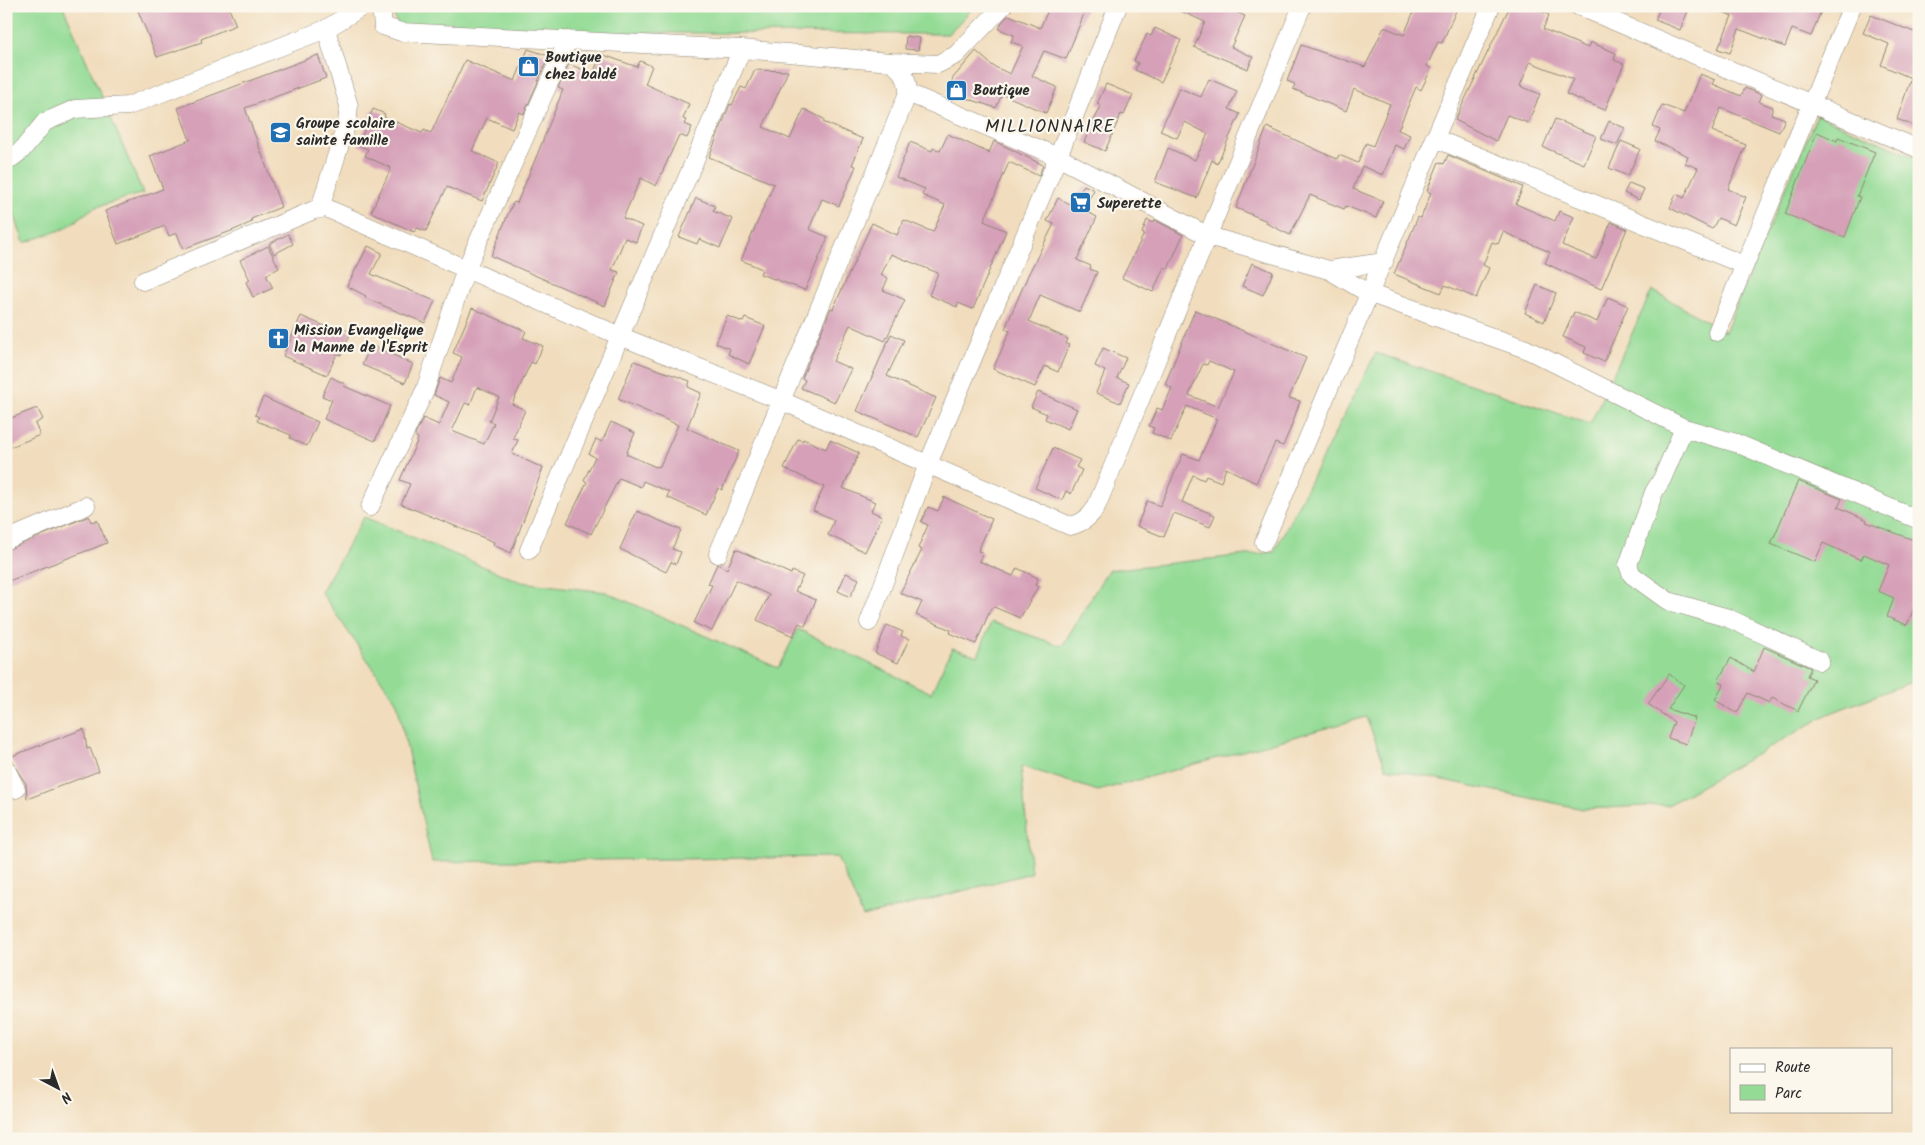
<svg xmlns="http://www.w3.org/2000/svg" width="1925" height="1145" viewBox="0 0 1925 1145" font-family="Kalam,sans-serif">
	<rect width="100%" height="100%" fill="#fbf7ec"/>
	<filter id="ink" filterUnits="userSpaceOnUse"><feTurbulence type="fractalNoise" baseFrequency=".02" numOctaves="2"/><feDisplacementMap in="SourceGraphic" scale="10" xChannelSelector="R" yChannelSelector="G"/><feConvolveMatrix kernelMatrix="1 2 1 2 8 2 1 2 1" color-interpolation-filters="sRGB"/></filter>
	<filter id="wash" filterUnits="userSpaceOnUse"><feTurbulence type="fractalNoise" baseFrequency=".0096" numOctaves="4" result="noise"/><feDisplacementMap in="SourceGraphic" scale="20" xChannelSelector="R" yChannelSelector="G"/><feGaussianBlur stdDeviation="1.12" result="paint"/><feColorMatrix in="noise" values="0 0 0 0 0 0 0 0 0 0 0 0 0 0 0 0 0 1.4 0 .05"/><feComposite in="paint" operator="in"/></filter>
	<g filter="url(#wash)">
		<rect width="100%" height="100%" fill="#f1ddbd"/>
		<path fill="#94db96" stroke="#608360" d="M6,6H63L143,193L93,208L66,228L24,243L6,190Z
			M390,6H975L948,34L401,32Z
			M1817,115L1919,159V679L1828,714L1668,805L1583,809L1386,768L1366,717L1098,791L1021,766L1031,873L863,917L837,857L432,862L397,703L321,592L364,517L521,582L606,592L778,668L798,629L931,693L952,648L978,656L991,622L1062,646L1108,570L1274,552L1376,353L1590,424L1652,290L1725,332Z"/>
		<g id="blocks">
			<path fill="#d5a0b8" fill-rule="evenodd" d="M136,6H228L236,25L201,39L202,42L157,57Z
				M1050,6H1087L1066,59L1044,51L1032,76L1057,87L1046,113L1002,94L996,108L948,92L953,78L976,51L993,66L1010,74L1023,46L1011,42L1014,35L999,29L1002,22L1009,15L1040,28Z
				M1170,6H1223L1245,16L1231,47L1253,57L1248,69L1194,47L1205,22Z
				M1416,6H1458L1442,43L1438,42L1427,66L1431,69L1421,90L1416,87L1398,130L1410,135L1404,149L1395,145L1383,175L1362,166L1353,189L1383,201L1376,218L1346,206L1344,209L1310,195L1290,235L1266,223L1267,221L1236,208L1267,127L1337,159L1339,155L1358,163L1366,143L1373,146L1390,104L1354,89L1346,111L1293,89L1295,84L1287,81L1301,45L1365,67L1384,27L1404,35Z
				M1510,6H1531L1549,15L1543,29L1588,48L1590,42L1616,53L1614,60L1624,64L1605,110L1566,94L1573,79L1530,62L1520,86L1540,94L1528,123L1507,115L1496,141L1455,120Z
				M1661,6H1690L1680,30L1655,20Z
				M1710,6H1823L1811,36L1792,29L1785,47L1739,29L1730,53L1718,49L1732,16Z
				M1871,15L1919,34V124L1916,123L1914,126L1897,119L1911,78L1881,65L1889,44L1863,33Z
				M1155,28L1181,40L1161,82L1135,70L1138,63L1134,61L1147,34L1151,36Z
				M906,36L920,38L918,50L905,49Z
				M528,49L549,56L524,114L519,112L512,129L487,118L472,151L499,163L482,201L447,187L426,231L417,228L414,232L371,212L391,168L365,156L368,149L358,145L373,109L385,114L384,117L422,133L424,130L431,133L465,60L515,81Z
				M601,54L637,67L640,61L652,66L645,84L689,104L683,119L686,120L684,124L692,127L687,138L679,135L656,186L641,178L623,218L642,226L636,242L625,238L612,270L619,272L605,306L491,256L511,207L514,202L517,203L537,155L563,90L558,88L569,64L593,74Z
				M318,55L326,78L245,108L281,207L251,219L252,222L234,230L183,249L177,233L169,236L165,226L118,244L105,211L163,189L150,156L190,140L178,108Z
				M755,70L788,71L763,127L790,139L804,109L824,119L823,122L863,139L852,165L856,166L839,206L822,199L809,229L828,237L805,290L760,274L762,269L741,260L774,184L709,157L730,104L732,105L741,87L746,89Z
				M1700,74L1715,80L1713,84L1741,96L1745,88L1762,95L1759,102L1773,107L1771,114L1785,119L1779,132L1721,108L1712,131L1746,145L1728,189L1746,197L1734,225L1718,218L1712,229L1670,208L1676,194L1684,198L1698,168L1685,163L1688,156L1655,141L1660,130L1653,127L1662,105L1684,113Z
				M1209,79L1237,91L1229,109L1240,114L1217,164L1212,160L1197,198L1155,182L1168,148L1195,160L1208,134L1185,122L1177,138L1160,131L1179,88L1201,97Z
				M1106,84L1133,95L1124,115L1121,114L1105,151L1084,142L1101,106L1097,104Z
				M1555,119L1596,136L1584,164L1543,147Z
				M1609,121L1625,128L1617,145L1601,139Z
				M1817,132L1837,141L1838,137L1875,152L1857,196L1860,197L1845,237L1785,214Z
				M948,134L989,153L994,141L1043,165L1039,176L1009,162L984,221L1006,231L973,309L958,303L957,307L929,295L938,273L891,254L881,275L888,278L883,290L905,300L885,341L850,325L833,361L851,369L835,402L801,388L805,380L802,378L831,308L833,309L872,223L897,235L904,220L933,232L945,205L922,195L925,189L896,177L910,142L932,151L933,148L940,151Z
				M1621,141L1640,149L1628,176L1609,168Z
				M1448,155L1523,187L1516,204L1555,221L1559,211L1574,217L1562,245L1596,259L1611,222L1627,229L1601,289L1545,263L1550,252L1503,232L1498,244L1492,242L1483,265L1489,268L1476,298L1445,285L1441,293L1394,274L1418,217L1421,218L1431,193L1427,191L1439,162L1444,164Z
				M1629,183L1644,189L1639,200L1624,193Z
				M1084,185L1094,190L1083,210L1097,217L1077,260L1091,266L1090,269L1097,272L1080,312L1040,295L1029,321L1068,339L1066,344L1069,345L1058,372L1045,366L1035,387L993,369L1010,331L1005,329L1028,275L1054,224L1047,221L1058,198L1072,205Z
				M696,198L715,206L713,211L733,219L720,248L699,239L697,244L679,237Z
				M1147,220L1154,223L1155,220L1183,235L1168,269L1164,267L1153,292L1122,278L1144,234L1142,233Z
				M288,234L293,244L274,254L269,244Z
				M268,246L279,268L266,275L273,288L253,297L246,282L250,280L240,260Z
				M368,246L382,253L371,274L435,301L425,323L365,298L366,296L347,286Z
				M1252,263L1273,272L1263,295L1242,286Z
				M1537,285L1556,293L1544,322L1525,313Z
				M1608,297L1628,306L1604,362L1584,353L1586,347L1563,337L1574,312L1597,322Z
				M472,308L526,331L523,338L543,346L535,364L531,362L512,404L525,410L513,438L518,440L512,454L543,468L511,553L493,545L494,542L401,504L410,484L400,480L418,439L415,435L423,418L439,425L449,402L434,395L440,378L451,383L462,357L453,353ZM477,387L499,397L489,421L494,423L484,444L452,431L465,403L470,405Z
				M1195,310L1306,358L1289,398L1300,401L1291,427L1283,446L1275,443L1256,483L1226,468L1221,482L1206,476L1204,480L1193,475L1182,502L1215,515L1210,527L1174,513L1164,537L1137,526L1147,501L1160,506L1183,454L1199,460L1217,419L1187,406L1171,441L1152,433L1154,428L1149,426L1157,408L1162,410L1172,388L1165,384ZM1209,361L1234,372L1218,407L1189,395L1203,364L1207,365Z
				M301,316L336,331L338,326L351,332L341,355L337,354L327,375L283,356Z
				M727,316L743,322L745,318L765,326L749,364L728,354L730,349L716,343Z
				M891,334L904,340L887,376L936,398L918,437L857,411Z
				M371,345L413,364L405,383L362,365Z
				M1103,348L1126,358L1117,378L1129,383L1120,403L1096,393L1105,371L1095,366Z
				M634,361L690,381L688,387L701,393L687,428L739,451L722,490L718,488L706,515L667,497L669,492L643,481L641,487L619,478L591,534L567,523L587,482L584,480L595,457L589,454L596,439L602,442L611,422L635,433L626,454L656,467L660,466L678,425L618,399Z
				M331,377L345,384L344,386L390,406L375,441L324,419L332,400L322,396Z
				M1038,392L1077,409L1068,429L1045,419L1047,414L1031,407Z
				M263,397L318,422L307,446L290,438L291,435L257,421L259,417L255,415Z
				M37,408L43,419L35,424L40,435L6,449V420Z
				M798,439L802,441L803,439L826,449L830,440L859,453L843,488L875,502L871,511L882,516L865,552L828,535L834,520L813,510L824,487L784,468Z
				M1053,448L1080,460L1076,467L1082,470L1071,494L1066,491L1062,500L1035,488Z
				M1798,481L1842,499L1838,507L1867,520L1866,522L1919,542V605L1916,603L1907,625L1887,617L1894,598L1878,591L1889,565L1864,554L1861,560L1823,543L1815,562L1771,544Z
				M944,497L992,519L978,551L983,553L979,561L1013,576L1017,568L1038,578L1035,585L1038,587L1020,618L994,607L991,608L976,644L950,633L951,630L916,615L922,602L900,593L922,550L918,548L928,525L921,522L928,507L938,511Z
				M637,511L681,530L672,549L681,552L676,564L671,562L666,572L620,549Z
				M89,516L91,522L97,520L107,543L6,582V550Z
				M736,549L791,574L792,571L803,576L795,591L816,600L805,626L799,623L793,636L757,620L769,595L736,580L712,631L694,623L712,585L708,584L717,564L727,569Z
				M846,573L859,579L850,597L838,591Z
				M887,625L903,632L901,636L909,639L898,663L875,653Z
				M1764,647L1811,668L1807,676L1814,679L1798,711L1772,698L1769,703L1748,693L1737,713L1715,700L1724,684L1719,682L1720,677L1731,658L1754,672Z
				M1669,674L1684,685L1668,709L1695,718L1686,744L1668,738L1674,722L1648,704Z
				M84,729L87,749L90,748L99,771L27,799L26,784L9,757Z"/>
		</g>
	</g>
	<g filter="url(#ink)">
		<use href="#blocks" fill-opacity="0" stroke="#8e8474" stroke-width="1"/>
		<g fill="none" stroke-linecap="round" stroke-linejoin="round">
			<defs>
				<path id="minor" d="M381,6L383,26L401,32L742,49L891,62C903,71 908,78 908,93L718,554
					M1578,6L1919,149
					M891,62L938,64L956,55L1003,6
					M908,93L1058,157L1208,236L1329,270L1384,262
					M1434,138L1744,265
					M6,162L21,151L45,122L75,109L128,106L326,29L363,6
					M320,208L347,122L349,106L326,29
					M1329,270L1368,293L1526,349L1684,428L1736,443L1919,520
					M143,281L314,210L326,208L620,336L782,401L1070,526C1083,523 1091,517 1097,505L1302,6
					M1717,332L1852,6
					M1684,428L1662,479L1654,492L1628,565L1632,575L1668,601L1728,618L1820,661
					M370,507L425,390L466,269L568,40
					M6,540L86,506
					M1264,542L1491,6
					M529,550L742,49
					M869,622L928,464L1058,157L1118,6
					M6,769L16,789"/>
			</defs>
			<use href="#minor" stroke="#8e8474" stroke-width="19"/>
			<use href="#minor" stroke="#fff" stroke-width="18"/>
		</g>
	</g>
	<defs>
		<symbol id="shop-square" viewBox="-11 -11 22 22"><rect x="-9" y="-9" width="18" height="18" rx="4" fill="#1f6fb2" stroke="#fbf7ec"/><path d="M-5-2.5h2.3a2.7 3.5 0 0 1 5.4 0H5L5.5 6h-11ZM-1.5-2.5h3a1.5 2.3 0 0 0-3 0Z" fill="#fff"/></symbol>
		<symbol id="school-square" viewBox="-11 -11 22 22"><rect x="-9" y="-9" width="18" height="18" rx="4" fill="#1f6fb2" stroke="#fbf7ec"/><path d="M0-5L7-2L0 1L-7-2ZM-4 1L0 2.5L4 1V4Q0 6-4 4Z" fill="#fff"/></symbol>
		<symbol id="supermarket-square" viewBox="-11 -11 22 22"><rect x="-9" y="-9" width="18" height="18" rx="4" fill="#1f6fb2" stroke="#fbf7ec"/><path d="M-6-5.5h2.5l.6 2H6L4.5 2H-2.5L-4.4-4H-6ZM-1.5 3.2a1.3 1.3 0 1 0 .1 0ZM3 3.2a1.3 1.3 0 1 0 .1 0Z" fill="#fff"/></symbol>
		<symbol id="church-square" viewBox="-11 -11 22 22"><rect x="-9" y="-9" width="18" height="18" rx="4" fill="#1f6fb2" stroke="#fbf7ec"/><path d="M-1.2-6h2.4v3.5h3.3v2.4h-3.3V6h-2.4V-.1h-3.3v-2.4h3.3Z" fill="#fff"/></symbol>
	</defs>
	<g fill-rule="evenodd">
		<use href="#shop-square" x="516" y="54" width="25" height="25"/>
		<use href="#shop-square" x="944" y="78" width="25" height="25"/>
		<use href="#school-square" x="268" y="120" width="25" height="25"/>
		<use href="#supermarket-square" x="1068" y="190" width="25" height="25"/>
		<use href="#church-square" x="266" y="326" width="25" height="25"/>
	</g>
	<g text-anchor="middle" stroke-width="4.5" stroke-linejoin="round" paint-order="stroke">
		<g font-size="15" font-weight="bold" fill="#2b2b2b" stroke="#fbf7ec" text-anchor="start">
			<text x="545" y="62">Boutique<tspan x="545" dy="17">chez baldé</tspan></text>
			<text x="973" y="95">Boutique</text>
			<text x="296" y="128">Groupe scolaire<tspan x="296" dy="17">sainte famille</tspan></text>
			<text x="1097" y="208">Superette</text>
			<text x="294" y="335">Mission Evangelique<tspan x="294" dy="17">la Manne de l'Esprit</tspan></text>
		</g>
		<g font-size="18" letter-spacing="1" fill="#2b2b2b" stroke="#fbf7ec">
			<text x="1050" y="132">MILLIONNAIRE</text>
		</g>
	</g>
	<rect width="1925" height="1145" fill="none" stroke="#fbf7ec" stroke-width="25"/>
	<rect x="1730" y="1048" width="162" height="65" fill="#fbf7ec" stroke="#a8a59f"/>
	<rect x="1740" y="1064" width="25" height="8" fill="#ffffff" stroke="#a8a59f"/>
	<text x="1775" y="1072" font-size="15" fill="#2b2b2b">Route</text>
	<rect x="1740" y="1085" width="25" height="15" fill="#94db96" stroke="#a8a59f"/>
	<text x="1775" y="1098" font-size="15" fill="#2b2b2b">Parc</text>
	<g transform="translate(58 1088) rotate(139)" stroke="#fbf7ec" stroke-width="4" paint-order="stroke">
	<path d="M0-4L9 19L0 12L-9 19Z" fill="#2b2b2b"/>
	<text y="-8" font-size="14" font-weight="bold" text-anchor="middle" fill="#2b2b2b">N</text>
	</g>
</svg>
